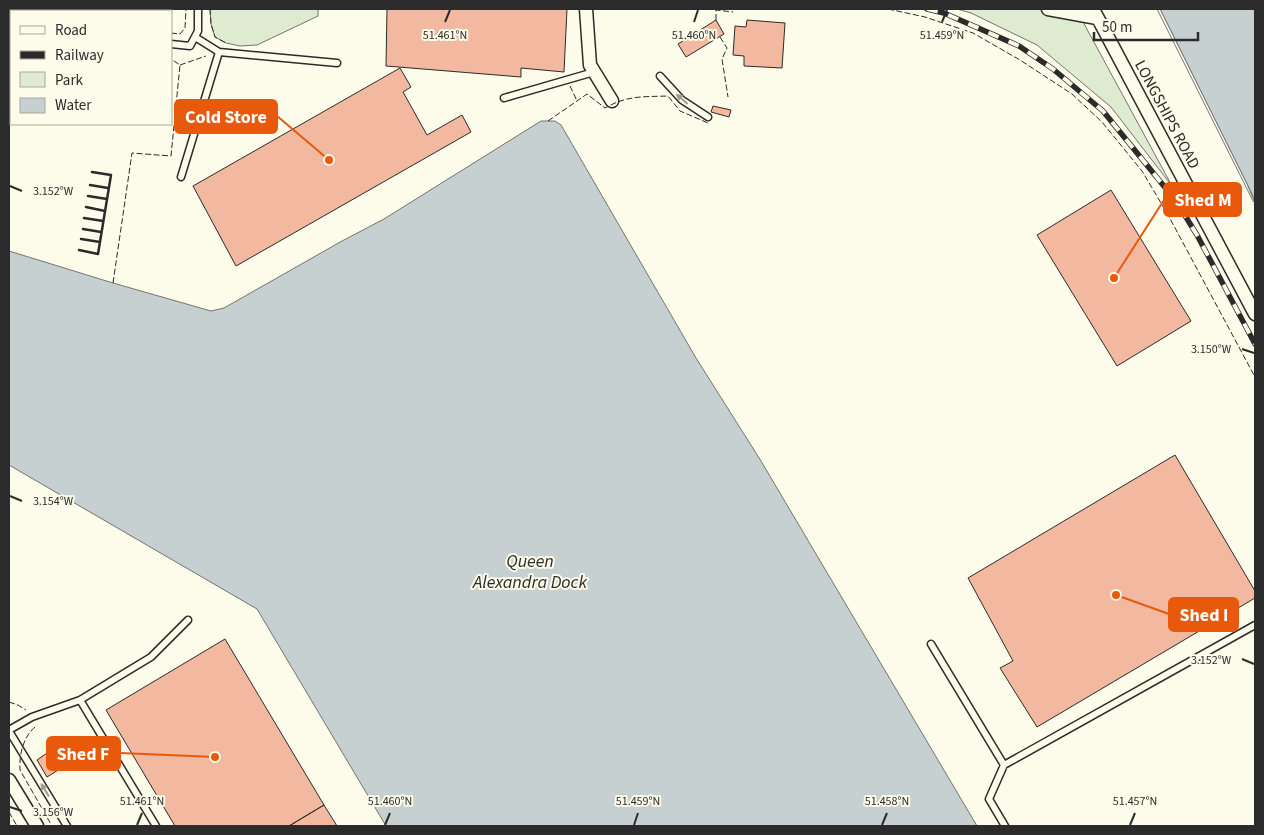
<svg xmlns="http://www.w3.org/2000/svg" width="1264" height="835" viewBox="0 0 1264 835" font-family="'Source Sans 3',sans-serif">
	<rect width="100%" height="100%" fill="#fdfbea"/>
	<path fill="#deebd1" stroke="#74746e" d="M210,9H318V16L257,45L240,46L226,43L215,37L211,24Z
		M957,9H1076L1172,186L1111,107L1037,45L971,13Z"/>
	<path fill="#c7d0d0" stroke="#74746e" d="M1160,9H1255V200Z
		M541,121H555L561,125L696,358L761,461L977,826H386L257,609L9,465V251L113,283L211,311L224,308L342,241L384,219Z"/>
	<path fill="#fdfbea" stroke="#74746e" d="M1157,9H1160L1247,184L1255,203L1253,201Z"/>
	<path fill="#f2b8a0" stroke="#2b2b2b" d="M387,9H567L564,72L521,68V77L386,66Z
		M716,20L724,34L686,57L678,44Z
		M747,20L785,23L782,68L744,66V56L733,55L735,26L746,27Z
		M400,68L411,87L403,92L427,135L462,115L471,132L236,266L193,186Z
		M713,106L731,110L729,117L711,112Z
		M1111,190L1191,321L1117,366L1037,235Z
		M1175,455L1255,591V598L1037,727L1000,668L1013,661L968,578Z
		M225,639L324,805L289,826H175L106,710Z
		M47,753L55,766L66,760L68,764L47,777L37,760Z
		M324,805L337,826H289Z"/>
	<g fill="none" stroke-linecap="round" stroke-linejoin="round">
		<defs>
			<path id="lane" d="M9,33H11
				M195,37L219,52L337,63
				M171,44L190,46L198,31V9
				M660,76L682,100L708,117
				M504,98L594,72
				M181,177L219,52
				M931,644L1004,765L1255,625
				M80,700L156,826
				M9,730L32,717L80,700L151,657L188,620
				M9,731L67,826
				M1004,765L989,799L1005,826"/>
			<path id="street" d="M586,9L590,65L612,101
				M1048,9L1097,18
				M1093,9L1255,314
				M9,780L37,826"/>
		</defs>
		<use href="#lane" stroke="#2b2b2b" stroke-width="9"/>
		<use href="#street" stroke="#2b2b2b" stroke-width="15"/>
		<use href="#lane" stroke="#fdfbea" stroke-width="6"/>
		<use href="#street" stroke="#fdfbea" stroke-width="12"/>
		<defs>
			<path id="rail" d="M927,9L944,13L1019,46L1053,69L1103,111L1176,201L1197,235L1255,344"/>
		</defs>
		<use href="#rail" stroke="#2b2b2b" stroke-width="5.5"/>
		<use href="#rail" stroke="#fdfbea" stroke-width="4" stroke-dasharray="11" stroke-linecap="butt"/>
		<path stroke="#2b2b2b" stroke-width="1" stroke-dasharray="6 2.5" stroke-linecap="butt" d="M210,9L211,24L215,37L226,43
			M888,9L925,17L973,33L1020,60L1072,94L1102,122L1142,171L1167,213L1255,377
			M9,20L11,21
			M716,20V10L733,12
			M171,33L180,34L185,28L186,9
			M720,37L727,48L722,59L728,97
			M9,45H11
			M180,65L206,56
			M570,86L577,101
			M548,121L587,94L605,108C628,95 643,97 668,96L680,111L708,123
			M113,283L132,153L171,156L180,65L171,59
			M9,702L18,705L26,710
			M35,727C23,737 19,755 20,770L52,826
			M9,812L17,826"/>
		<path stroke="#2b2b2b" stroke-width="2.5" d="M90,185L108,188
			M88,196L107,199
			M86,207L105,211
			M84,218L103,221
			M83,229L101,232
			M81,239L100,242
			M79,250L98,254L111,175L92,172"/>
	</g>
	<defs><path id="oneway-solid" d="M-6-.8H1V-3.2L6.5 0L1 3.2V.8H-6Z" transform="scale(1.25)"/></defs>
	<g fill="#9e9d94">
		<use href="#oneway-solid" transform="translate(682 99) rotate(-139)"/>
		<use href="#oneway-solid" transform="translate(45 790) rotate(-122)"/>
	</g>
	<path fill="none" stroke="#2b2b2b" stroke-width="2" d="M445,22L450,10M694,22L698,10M942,22L947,10M10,186L22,191M1242,349L1254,353M10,496L22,501M1242,659L1254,664M10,807L22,811M137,825L142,813M385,825L390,813M634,825L638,813M882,825L887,813M1130,825L1135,813"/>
	<g text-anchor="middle" stroke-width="4" stroke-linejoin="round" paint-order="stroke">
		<g font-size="16" fill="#2b2b2b" stroke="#fdfbea">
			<text transform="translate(1168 114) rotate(62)" y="6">LONGSHIPS ROAD</text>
		</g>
		<g font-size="18" font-style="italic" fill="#2b2b2b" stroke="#fdfbea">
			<text x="530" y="567">Queen<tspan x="530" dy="21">Alexandra Dock</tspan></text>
		</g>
	</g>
	<g font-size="12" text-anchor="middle" fill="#2b2b2b" stroke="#fdfbea" stroke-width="4" stroke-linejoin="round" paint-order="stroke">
		<text x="445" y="39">51.461°N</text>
		<text x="694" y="39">51.460°N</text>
		<text x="942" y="39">51.459°N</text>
		<text x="53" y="195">3.152°W</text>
		<text x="1211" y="353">3.150°W</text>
		<text x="53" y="505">3.154°W</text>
		<text x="1211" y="664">3.152°W</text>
		<text x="142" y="805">51.461°N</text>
		<text x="390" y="805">51.460°N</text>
		<text x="638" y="805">51.459°N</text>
		<text x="887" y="805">51.458°N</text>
		<text x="1135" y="805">51.457°N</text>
		<text x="53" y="816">3.156°W</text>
	</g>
	<path fill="none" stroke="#e8590c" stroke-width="2" d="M329 160L277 116M1114 278L1164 200M1116 595L1169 614M215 757L120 753"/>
	<g fill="#e8590c" stroke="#fdfbea" stroke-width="2">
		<circle cx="329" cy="160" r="5"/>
		<circle cx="1114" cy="278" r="5"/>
		<circle cx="1116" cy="595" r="5"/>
		<circle cx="215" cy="757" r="5"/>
	</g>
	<g fill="#e8590c" stroke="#e8590c" stroke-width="2">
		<rect x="175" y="100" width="102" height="33" rx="5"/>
		<rect x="1164" y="183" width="77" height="33" rx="5"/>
		<rect x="1169" y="598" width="69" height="33" rx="5"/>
		<rect x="47" y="737" width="73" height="33" rx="5"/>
	</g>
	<g font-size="18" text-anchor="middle" font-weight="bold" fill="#fff">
		<text x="226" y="123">Cold Store</text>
		<text x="1203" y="206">Shed M</text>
		<text x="1204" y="621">Shed I</text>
		<text x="83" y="760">Shed F</text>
	</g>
	<rect width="1264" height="835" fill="none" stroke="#2b2b2b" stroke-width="20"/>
	<rect x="10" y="10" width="162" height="115" fill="#fdfbea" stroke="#a9a89e"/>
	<rect x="20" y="26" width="25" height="8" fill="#fdfbea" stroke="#a9a89e"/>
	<text x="55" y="35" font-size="15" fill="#2b2b2b">Road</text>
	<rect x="20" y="51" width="25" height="8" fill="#2b2b2b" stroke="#a9a89e"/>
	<text x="55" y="60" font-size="15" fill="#2b2b2b">Railway</text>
	<rect x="20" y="72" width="25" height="15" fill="#deebd1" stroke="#a9a89e"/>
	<text x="55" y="85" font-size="15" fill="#2b2b2b">Park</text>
	<rect x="20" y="98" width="25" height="15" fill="#c7d0d0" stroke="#a9a89e"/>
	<text x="55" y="110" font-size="15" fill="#2b2b2b">Water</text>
	<path d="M1094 32v8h104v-8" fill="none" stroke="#2b2b2b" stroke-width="2.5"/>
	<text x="1102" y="32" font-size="15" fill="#2b2b2b" stroke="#fdfbea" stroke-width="4" paint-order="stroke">50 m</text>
</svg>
